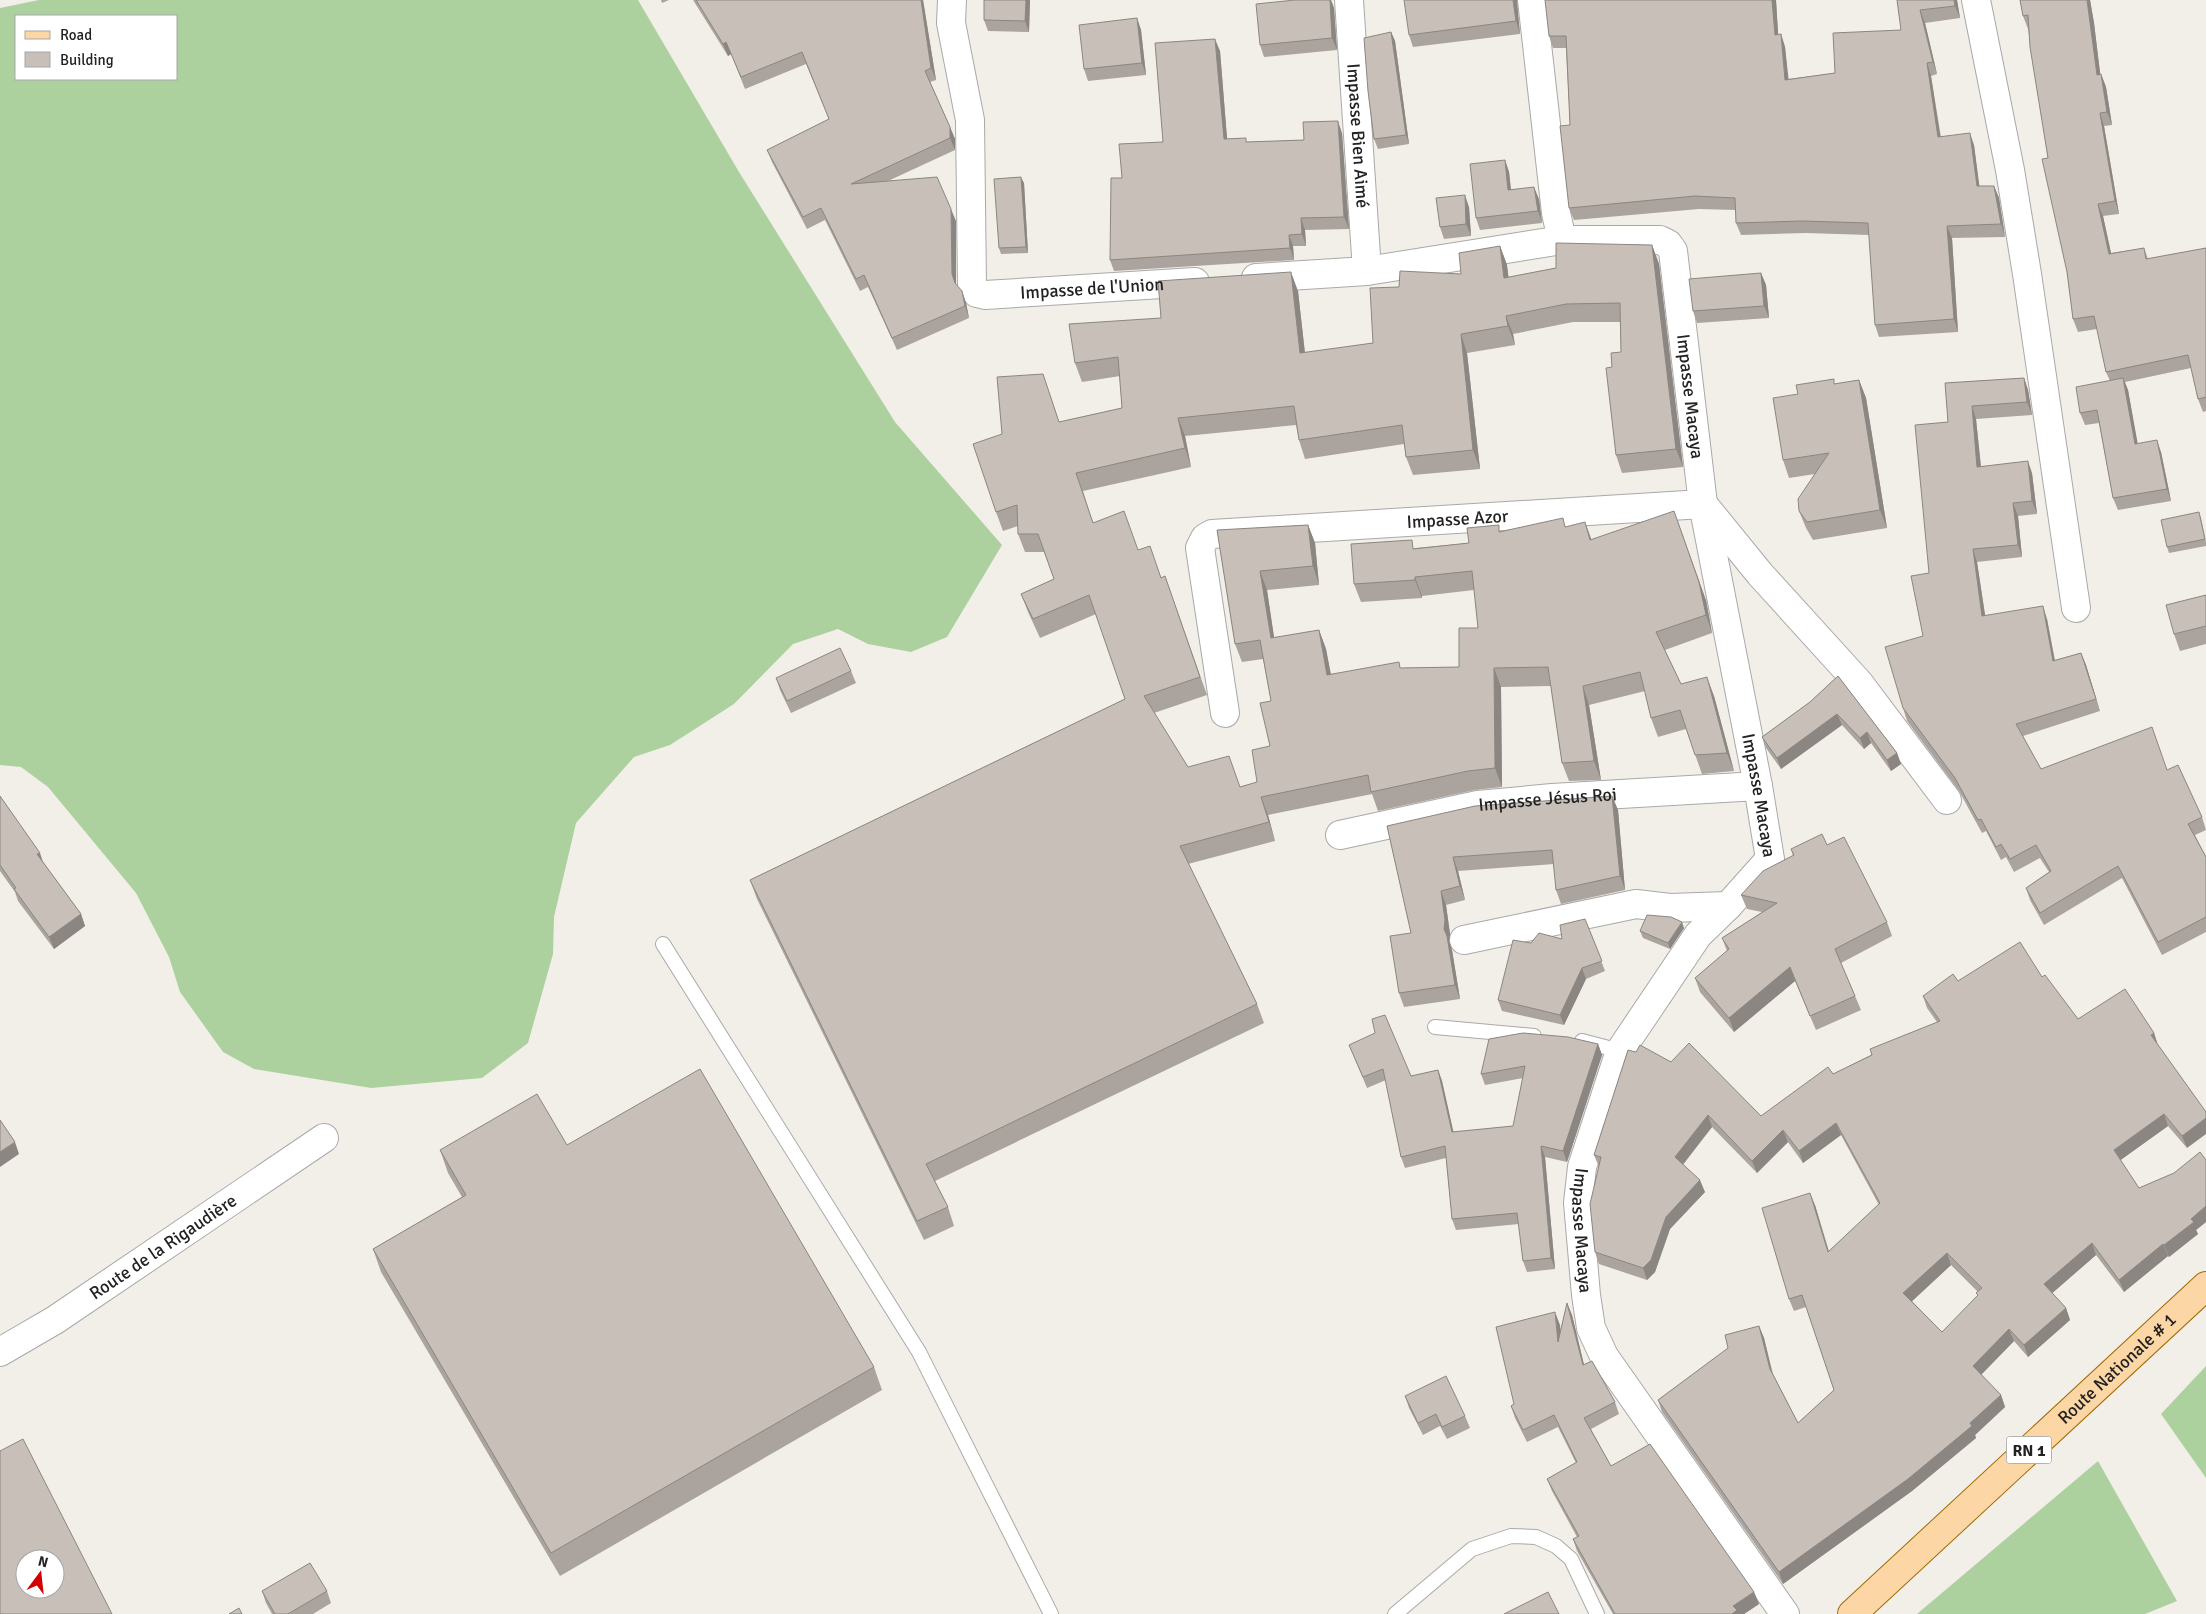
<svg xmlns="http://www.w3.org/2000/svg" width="2206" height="1614" viewBox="0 0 2206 1614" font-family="Signika,sans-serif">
	<rect width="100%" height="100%" fill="#f2efe9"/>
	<path fill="#add19e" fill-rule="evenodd" d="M39,0H638L739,172L895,422L1002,545L947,637L911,652L868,644L838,629L793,644L734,704L670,745L634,757L576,823L554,917L553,954L528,1043L482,1078L371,1088L254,1069L223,1052L180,992L169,957L136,893L48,787L21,767L0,765V8ZM16,16H176V79H16Z
		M2206,1366V1478L2161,1414Z
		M2098,1461L2177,1601L2145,1614H1917Z"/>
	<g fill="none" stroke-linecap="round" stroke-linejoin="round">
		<defs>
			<path id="lane" d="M663,944L919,1352L1051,1614
				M1435,1027L1534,1036
				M1582,1041L1620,1051
				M1395,1614L1472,1549L1511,1536L1536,1537L1556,1546L1571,1559L1597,1614"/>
			<g id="street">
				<path id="s1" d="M952,0L951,23L970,120L972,286L977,293L985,295L1195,282"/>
				<path id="s2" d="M1349,0L1367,271"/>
				<path id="s3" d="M1532,0L1556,213L1562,240H1660L1668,244L1673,251L1703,504L1758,786L1770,859L1728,906L1698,935L1620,1051L1582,1167L1578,1203L1586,1295L1591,1328L1604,1356L1785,1614"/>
				<path d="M1976,0L2010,170L2027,274L2076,608"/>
				<path d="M1256,278L1367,271L1562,240"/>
				<path id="s4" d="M1225,713L1200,548L1205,538L1212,534L1703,504L1760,574L1859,683L1947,800"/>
				<path id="s5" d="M1340,835L1478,805L1552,798L1758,786"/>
				<path d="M1464,940L1636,904L1670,908L1728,906"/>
				<path id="s6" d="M0,1352L55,1320L324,1138"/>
			</g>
			<g id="primary">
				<path id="s7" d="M1852,1614L2206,1286"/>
			</g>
		</defs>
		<use href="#lane" stroke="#a9a9a9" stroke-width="16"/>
		<use href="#street" stroke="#a9a9a9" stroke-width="30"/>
		<use href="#primary" stroke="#a06b00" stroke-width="30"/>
		<use href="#lane" stroke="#fff" stroke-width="14"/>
		<use href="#street" stroke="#fff" stroke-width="28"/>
		<use href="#primary" stroke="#fcd6a4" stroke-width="28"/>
	</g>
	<path fill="#aba49e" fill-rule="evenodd" d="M661,0H669L662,3Z
		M693,0H923L936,80L930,82L950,127L955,139V150L888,181L956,221V285L962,291L966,303L969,318L897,350L868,287L860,291L825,220L807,229L772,162L767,150L829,119L806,64L745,89L731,54L728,56Z
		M984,0H1030L1029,32L988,31L984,20Z
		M1295,0H1331L1334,8L1337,50L1264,57L1260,45Z
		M1776,0L1778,35L1781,34L1785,47L1788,79L1835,73L1901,30L1897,0H1957L1960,18L1925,23L1937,74L1931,76L1941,137L1974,145L1979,186H1994L1999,198L2005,237L1952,238L1958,332L1879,337L1875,325L1869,235L1806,233L1741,235L1736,223V210L1699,209L1574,220L1569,208L1570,125L1566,48H1553L1549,36Z
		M2020,0H2090L2094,23L2100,74H2101L2106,87L2112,125L2104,126L2119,214L2103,216L2111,253L2144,248L2148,259L2206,248V411L2203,412L2198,399L2191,368L2125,382L2128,390L2137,443L2161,452L2171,501L2118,510L2113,498L2099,423L2085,425L2080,413L2110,381L2106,372L2097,329L2078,332L2073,319L2067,272L2048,158L2028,29L2023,16Z
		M1516,2L1520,34L1413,47L1409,35Z
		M1137,18L1141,30L1146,75L1088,81L1084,69Z
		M1391,32L1395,41L1409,144L1378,149L1374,139Z
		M1220,51L1227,139L1248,142L1304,140L1342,133L1349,229L1305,230L1306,246H1293L1294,260L1114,271L1110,260L1163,142Z
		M1505,160L1509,172L1511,189L1539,199L1542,223L1480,230L1476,218Z
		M1024,183L1028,253L1001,254L999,248Z
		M1469,207L1471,236L1444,239L1440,227Z
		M1652,245L1659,264L1683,467L1622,473L1616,455L1612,367L1621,352L1620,322H1573L1513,334L1515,345L1467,353L1480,469L1413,475L1406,457L1404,444L1305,459L1299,440L1296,425L1185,436L1191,467L1083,491L1093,523L1138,550L1161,578L1165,576L1207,695L1154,713L1188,767L1240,787L1257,782L1270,746L1271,701L1263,659L1242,662L1235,644L1217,530L1308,525L1315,543L1319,585L1267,590L1274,638L1319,630L1326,649L1331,674L1401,668L1459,667L1478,628L1474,590L1422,596V598L1361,602L1354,584L1415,548L1469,543L1501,531L1566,527L1706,600L1712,633L1665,650L1681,684L1714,696L1734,771L1702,774L1686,729L1658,737L1651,718L1645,691L1589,705L1601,780L1569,781L1562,763L1551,686L1501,687L1502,787L1475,790L1378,811L1372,794L1268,815L1275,841L1188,864L1257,1004L1264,1023L935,1181L948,1207L954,1226L924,1240L757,899L750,880L1125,699L1096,614L1040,638L1028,612L1021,594L1054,579L1044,552H1025L1018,534V526L1003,531L996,512L1002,434L1049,392L1059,422L1122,408L1120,376L1082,382L1075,363L1161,318L1298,291L1305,353L1373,343L1399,287L1461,274L1500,246L1507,265L1508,277L1556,268Z
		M1761,273L1766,285L1769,318L1697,323L1693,311Z
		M2024,378L2028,390L2032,415L1976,419L1981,466L2032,473L2037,514L2018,516L2022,557L1977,562L1985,615L2047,619L2055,660L2081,653L2086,665L2100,711L2023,736L2041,769L2167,770L2202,817L2206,830L2195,835L2206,857V932L2162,955L2122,878L2044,925L2030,900L2026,888L2049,872L2040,858L2014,872L2006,857L2001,860L1986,831L1982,833L1959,791L1907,721L1903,708L1923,636L1929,573L1948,422L1945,383Z
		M1859,380L1866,398L1887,528L1813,540L1806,528L1799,511L1815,474L1789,478L1783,460L1798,394L1836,384Z
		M2199,512L2201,518L2206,542V546L2169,553L2167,547Z
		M2206,595V644L2180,651L2174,634Z
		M851,671L856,683L791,713L780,690L776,678Z
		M1838,676L1897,753L1901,764L1891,771L1871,743L1864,749L1842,725L1781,769L1766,748L1762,737L1810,702Z
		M0,796L43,862L81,914L85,926L54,949L18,901L15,892L0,871Z
		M1612,796L1618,810L1625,890L1561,904L1556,890L1554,864L1458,871L1465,900L1446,905L1450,934L1449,941L1452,950L1460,999L1404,1007L1399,993L1411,933L1387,826Z
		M1827,845L1887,922L1892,936L1841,963L1861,1010L1816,1030L1795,981L1734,1032L1700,992L1695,978L1727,951L1722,938L1762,912L1747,909L1741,895L1793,856L1791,849Z
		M1585,919L1605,971L1586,979L1564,1025L1502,1011L1498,1000L1531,943L1562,939Z
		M1684,928L1670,949L1643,938L1640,931Z
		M2042,977L2078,1019L2154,1033L2187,1148L2168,1126L2120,1160L2139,1188L2206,1160V1222L2196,1230L2198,1234L2169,1257L2168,1256L2124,1292L2096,1255L2052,1293L2066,1308L2070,1320L2028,1357L2014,1341L1981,1375L2001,1395L2005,1407L1975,1435L1976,1438L1912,1491L1783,1584L1662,1412L1658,1400L1759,1326L1764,1338L1773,1374L1798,1423L1834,1390L1806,1307L1794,1311L1789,1299L1815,1205L1829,1251L1879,1205L1841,1135L1803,1163L1788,1142L1757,1173L1712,1127L1683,1165L1705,1192L1670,1229L1655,1272L1647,1280L1599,1264L1595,1252L1599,1167L1594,1155L1628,1050L1761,1116L1833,1074L1937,1022L1927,1008L1923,996L1958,981ZM1951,1265L1978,1292L1976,1293L1978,1296L1942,1332L1912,1301Z
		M1598,1044L1602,1055L1567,1162L1545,1157L1555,1269L1527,1272L1523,1261L1519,1224L1456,1230L1452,1219L1446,1158L1405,1168L1401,1157L1386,1080L1367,1088L1349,1045L1411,1076L1438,1070L1442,1081L1453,1132L1513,1126L1523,1078L1485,1085L1481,1074Z
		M567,1145L874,1367L882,1390L560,1576L381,1272L373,1249L462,1197L448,1173L440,1150Z
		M1567,1303L1572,1315L1584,1365L1615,1402L1619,1414L1591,1429L1611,1466L1754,1592L1759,1604L1744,1614H1613L1577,1551L1573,1539L1577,1537L1552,1491L1547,1479L1576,1463L1558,1427L1527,1442L1515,1418L1511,1406L1514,1404L1560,1325V1332Z
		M1405,1396L1465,1416L1470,1428L1447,1439L1440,1426L1423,1435L1409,1408Z
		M262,1591H327L331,1603L313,1614H272L266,1603Z"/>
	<path fill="#8b8681" d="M921,0H923L936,80L931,68Z
		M1026,0H1030L1029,32L1025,21Z
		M1330,0H1331L1334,8L1337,50L1332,38Z
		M1513,0H1517L1520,34L1516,21Z
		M1772,0H1776L1779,47L1775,35Z
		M1954,0H1957L1960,18L1955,6Z
		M2087,0H2090L2094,23L2102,88L2097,75Z
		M1920,10L1925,23L1937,74L1933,62Z
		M1137,18L1141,30L1146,75L1142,63Z
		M1391,32L1395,41L1409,144L1406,135Z
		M1781,34L1785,47L1790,92L1785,80Z
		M1215,39L1220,51L1228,150L1224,139Z
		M726,42L731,54L728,56L723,44Z
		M1927,63L1931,76L1942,149L1938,137Z
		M2101,74L2106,87L2112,125L2107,112Z
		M2100,113L2104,126L2119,214L2115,201Z
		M1338,121L1342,133L1349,229L1344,217Z
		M950,127L955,139V150L950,138Z
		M1970,133L1974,145L1981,198L1977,186Z
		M1505,160L1509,172L1512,202L1508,190Z
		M1021,177L1024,183L1028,253L1026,247Z
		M1994,186L1999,198L2005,237L2001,224Z
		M1534,187L1539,199L1542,223L1538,211Z
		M1465,195L1469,207L1471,236L1466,224Z
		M2098,204L2103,216L2114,267L2109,254Z
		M951,209L956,221V286L952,274Z
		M1301,218L1305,230L1306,246L1302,234Z
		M1947,226L1952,238L1958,332L1954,319Z
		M1289,235L1293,246L1294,260L1290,248Z
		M1652,245L1659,264L1683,467L1676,449Z
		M1500,246L1507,265L1511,296L1504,278Z
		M1291,272L1298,291L1307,372L1300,353Z
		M1761,273L1766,285L1769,318L1764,306Z
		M962,291L966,303L969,318L965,306Z
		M1506,316L1513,334L1515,345L1508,326Z
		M1461,334L1467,353L1480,469L1473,450Z
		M2024,378L2028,390L2032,415L2027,402Z
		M2123,378L2128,390L2140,456L2135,444Z
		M1859,380L1866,398L1887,528L1880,510Z
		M1972,406L1976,419L1982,479L1977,467Z
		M1178,418L1185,436L1191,467L1185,448Z
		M2157,440L2161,452L2171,501L2167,489Z
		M2028,461L2032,473L2037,514L2032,501Z
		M2013,503L2018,516L2022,557L2018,545Z
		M1674,511L1706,600L1712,633L1706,615Z
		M1585,522L1592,541L1590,540Z
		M1308,525L1315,543L1319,585L1313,566Z
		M1973,549L1977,562L1987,628L1982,616Z
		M1260,571L1267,590L1277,657L1271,638Z
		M1415,577L1422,596V598L1415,580Z
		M2043,606L2047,619L2057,674L2053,661Z
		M1319,630L1326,649L1334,693L1327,675Z
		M2081,653L2086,665L2100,711L2096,699Z
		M1494,668L1501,687L1502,787L1495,768Z
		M1707,677L1714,696L1734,771L1727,753Z
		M1583,686L1589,705L1601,780L1594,761Z
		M1837,714L1842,725L1781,769L1777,758Z
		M1867,732L1871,743L1864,749L1860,738Z
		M1897,753L1901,764L1891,771L1887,760Z
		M1612,796L1618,810L1625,890L1620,876Z
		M1261,797L1268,815L1275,841L1269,822Z
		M40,853L44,865L37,854Z
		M1453,857L1458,871L1465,900L1460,886Z
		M1441,891L1446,905L1450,934L1449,941L1452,950L1460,999L1455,985L1444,929Z
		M81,914L85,926L54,949L49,937Z
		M1682,922L1684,928L1670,949L1668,943Z
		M1790,967L1795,981L1734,1032L1729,1018Z
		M1582,968L1586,979L1564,1025L1560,1015Z
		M2154,1033L2158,1045L2151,1035Z
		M1598,1044L1602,1055L1567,1162L1563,1151Z
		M1438,1070L1442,1081L1456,1143L1452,1132Z
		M2164,1114L2168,1126L2118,1162L2114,1150Z
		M1708,1115L1712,1127L1679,1169L1675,1157Z
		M2206,1118V1134L2187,1148L2182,1136Z
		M1836,1123L1841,1135L1803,1163L1799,1151Z
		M1783,1130L1788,1142L1757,1173L1752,1161Z
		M15,1142L19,1154L0,1167V1152Z
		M1541,1146L1545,1157L1555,1269L1551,1258Z
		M1700,1180L1705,1192L1670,1229L1655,1272L1647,1280L1643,1268L1666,1217Z
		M1810,1193L1815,1205L1832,1264L1828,1252Z
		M2206,1206V1222L2196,1230L2198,1234L2169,1257L2164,1245L2191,1219Z
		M2092,1243L2096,1255L2049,1296L2044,1284Z
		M2163,1244L2168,1256L2124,1292L2119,1280Z
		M1947,1253L1951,1265L1908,1305L1903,1293Z
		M1567,1303L1572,1315L1587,1377L1583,1365Z
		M2066,1308L2070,1320L2028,1357L2024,1345Z
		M1555,1312L1560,1325L1562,1354L1558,1342Z
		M1759,1326L1764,1338L1774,1381L1770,1369Z
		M2009,1329L2014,1341L1978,1378L1973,1366Z
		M2001,1395L2005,1407L1975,1435L1976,1438L1912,1491L1783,1584L1779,1572L1970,1423Z
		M1754,1592L1759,1604L1744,1614H1732L1733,1606Z"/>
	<path fill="#c7bfb8" stroke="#8b8681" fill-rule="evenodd" d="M696,0H921L931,68L925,71L950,127V138L851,184L937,177L951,209L952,274L955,283L962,291L965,306L892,338L864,275L856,279L821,208L803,217L767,150L829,119L802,52L741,77L726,42L723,44Z
		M984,0H1026L1025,21L984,20Z
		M1295,0H1330L1332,38L1260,45L1256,4Z
		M1404,0H1513L1516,21L1409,35Z
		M1545,0H1772L1775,35L1781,34L1785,80L1835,73L1833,33L1901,30L1897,0H1954L1955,6L1920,10L1933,62L1927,63L1938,137L1970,133L1977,186H1994L2001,224L1947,226L1954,319L1875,325L1868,223L1802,221L1736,223L1735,198L1695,196L1569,208L1560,126L1570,125L1566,36H1549Z
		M2020,0H2087L2097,75L2101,74L2107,112L2100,113L2115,201L2098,204L2109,254L2144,248L2146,259L2206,248V397L2198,399L2188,355L2106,372L2094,316L2073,319L2067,272L2042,159L2048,158L2030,47L2028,15L2023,16Z
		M1137,18L1142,63L1084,69L1079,25Z
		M1391,32L1406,135L1374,139L1368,91L1364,38Z
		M1215,39L1224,139L1246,138V142L1304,140L1303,122L1338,121L1344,217L1301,218L1302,234L1289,235L1290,248L1110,260L1111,178H1122L1119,144L1163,142L1155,43Z
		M1505,160L1508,190L1534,187L1538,211L1476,218L1470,164Z
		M1021,177L1026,247L999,248L994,179Z
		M1465,195L1466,224L1440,227L1436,198Z
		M1556,243L1652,245L1676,449L1616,455L1606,368L1612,367L1611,353L1621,352L1620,303L1566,304L1506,316L1508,326L1461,334L1473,450L1406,457L1402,425L1299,440L1294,406L1178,418L1185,448L1076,473L1093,523L1124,511L1138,550L1150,546L1161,578L1165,576L1200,677L1144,696L1188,767L1229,756L1240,787L1257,782L1252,750L1270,746L1260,703L1271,701L1260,640L1235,644L1217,530L1308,525L1313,566L1260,571L1271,638L1319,630L1327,675L1399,662L1400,668L1459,667V628H1478L1472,571L1415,577V580L1354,584L1351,544L1412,540L1413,549L1469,543L1467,528L1499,525V532L1563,518L1565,527L1585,522L1590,540L1674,511L1699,582L1706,615L1656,632L1681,684L1707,677L1727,753L1695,755L1680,710L1651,718L1640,672L1583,686L1594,761L1562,763L1548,667L1494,668L1495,768L1468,771L1371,792L1368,775L1261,797L1269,822L1180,846L1257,1004L926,1164L948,1207L917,1221L750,880L1125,699L1089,595L1033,619L1021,594L1054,579L1038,534H1018L1017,505L996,512L973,444L1002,434L997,377L1043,374L1059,422L1122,408L1118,357L1075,363L1069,324L1161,318L1158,281L1291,272L1300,353L1373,343L1370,288L1399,287L1400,271L1461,274L1459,253L1500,246L1504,278L1556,268Z
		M1761,273L1764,306L1693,311L1689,279Z
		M2024,378L2027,402L1972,406L1977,467L2028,461L2032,501L2013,503L2018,545L1973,549L1982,616L2043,606L2053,661L2081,653L2096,699L2016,724L2041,769L2152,727L2167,770L2178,765L2202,817L2188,824L2206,857V917L2158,942L2118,866L2040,913L2026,888L2051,871L2036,845L2010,859L2001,844L1996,847L1981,819L1978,820L1955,778L1903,708L1885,647L1923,636L1911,576L1929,573L1915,425L1948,422L1945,383Z
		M2123,378L2135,444L2157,440L2167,489L2113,498L2097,410L2080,413L2076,387Z
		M1834,379V384L1859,380L1880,510L1807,522L1799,511L1798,499L1829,453L1783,460L1773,398L1798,394L1796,385Z
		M2199,512L2205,539L2167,547L2161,520Z
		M2206,595V626L2174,634L2166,605Z
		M840,648L851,671L787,701L776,678Z
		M1838,676L1897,753L1887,760L1867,732L1860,738L1837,714L1777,758L1762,737L1810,702Z
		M0,796L40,853L37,854L81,914L49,937L14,889L16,888L0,865Z
		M1612,796L1620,876L1556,890L1552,850L1453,857L1460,886L1441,891L1445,920L1444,929L1447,936L1455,985L1399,993L1390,936L1411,933L1387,826L1475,806Z
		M1822,834L1827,845L1844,837L1887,922L1835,949L1855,996L1810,1016L1790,967L1729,1018L1695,978L1729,949L1722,938L1777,903L1741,895L1763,871L1794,855L1791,849Z
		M1647,915L1671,917L1682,922L1668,943L1640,931Z
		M1585,919L1602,961L1582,968L1560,1015L1498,1000L1513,940L1531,943L1539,933L1562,939L1560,925Z
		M2020,942L2042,977L2045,975L2078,1019L2125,989L2154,1033L2151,1035L2206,1112V1118L2182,1136L2164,1114L2114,1150L2139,1188L2174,1173L2200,1152L2206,1160V1206L2191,1219L2194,1222L2164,1245L2163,1244L2119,1280L2092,1243L2044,1284L2066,1308L2024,1345L2009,1329L1973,1366L2001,1395L1970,1423L1972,1426L1908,1479L1779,1572L1658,1400L1728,1348L1725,1335L1759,1326L1770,1369L1798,1423L1834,1390L1802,1295L1789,1299L1762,1208L1810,1193L1828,1252L1880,1203L1836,1123L1799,1151L1783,1130L1752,1161L1708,1115L1675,1157L1700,1180L1666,1217L1651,1260L1643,1268L1595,1252L1590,1204L1601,1157L1594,1155L1628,1050L1636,1052L1640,1045L1671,1062L1689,1043L1761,1116L1828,1067L1833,1074L1872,1055L1870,1049L1940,1021L1923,996L1953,974L1958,981ZM1947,1253L1982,1288L1976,1293L1978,1295L1942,1332L1903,1293Z
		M1385,1015L1411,1076L1438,1070L1452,1132L1513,1126L1525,1066L1481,1074L1489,1039L1523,1033L1568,1037L1598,1044L1563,1151L1541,1146L1551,1258L1523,1261L1517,1213L1452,1219L1445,1146L1401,1157L1383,1069L1363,1077L1349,1045L1375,1033L1372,1019Z
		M700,1069L874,1367L551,1553L373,1249L466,1195L440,1150L537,1094L567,1145Z
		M0,1120L15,1142L0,1152Z
		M1567,1303L1583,1365L1592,1361L1615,1402L1584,1418L1611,1466L1650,1444L1754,1592L1733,1606L1737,1610L1732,1614H1615L1573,1539L1579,1536L1547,1479L1577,1462L1554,1415L1523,1430L1511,1406L1514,1404L1496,1327L1555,1312L1558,1342Z
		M1446,1376L1465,1416L1442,1427L1436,1414L1418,1423L1405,1396Z
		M23,1439L112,1614H0V1451ZM25,1559H55V1589H25Z
		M310,1563L327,1591L288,1614H275L262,1591Z
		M1548,1592L1559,1614H1504Z
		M239,1608L242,1614H229Z"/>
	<g text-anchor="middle" stroke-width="4.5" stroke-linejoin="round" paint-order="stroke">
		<rect fill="#fff" stroke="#646464" stroke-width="1" x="2006.5" y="1436.5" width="45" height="27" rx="4"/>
		<g font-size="16" font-weight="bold" fill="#222">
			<text x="2029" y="1456">RN 1</text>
		</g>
		<g font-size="18" fill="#222" stroke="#fff">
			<text dy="6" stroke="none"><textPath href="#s2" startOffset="136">Impasse Bien Aimé</textPath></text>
			<text dy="6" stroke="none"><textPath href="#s1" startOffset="412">Impasse de l'Union</textPath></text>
			<text dy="6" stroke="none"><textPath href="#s3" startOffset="504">Impasse Macaya</textPath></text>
			<text dy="6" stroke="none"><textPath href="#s4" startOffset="432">Impasse Azor</textPath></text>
			<text dy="6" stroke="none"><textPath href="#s3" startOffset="909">Impasse Macaya</textPath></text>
			<text dy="6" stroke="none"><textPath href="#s5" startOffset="211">Impasse Jésus Roi</textPath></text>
			<text dy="6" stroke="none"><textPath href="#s3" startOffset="1404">Impasse Macaya</textPath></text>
			<text dy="6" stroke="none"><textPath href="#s6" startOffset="194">Route de la Rigaudière</textPath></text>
			<text dy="6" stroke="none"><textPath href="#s7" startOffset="361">Route Nationale # 1</textPath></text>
		</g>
	</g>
	<rect x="15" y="15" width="162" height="65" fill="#ffffff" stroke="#a7a7a7"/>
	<rect x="25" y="31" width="25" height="8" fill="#fcd6a4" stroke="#a7a7a7"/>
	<text x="60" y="40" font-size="15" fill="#222222">Road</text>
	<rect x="25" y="52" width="25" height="15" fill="#c7bfb8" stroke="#a7a7a7"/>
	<text x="60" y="65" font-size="15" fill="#222222">Building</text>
	<g transform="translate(40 1574) rotate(15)"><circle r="24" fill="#ffffff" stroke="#a7a7a7"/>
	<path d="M0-4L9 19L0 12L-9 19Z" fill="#d40000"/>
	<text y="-8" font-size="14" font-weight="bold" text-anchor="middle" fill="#222222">N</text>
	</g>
</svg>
